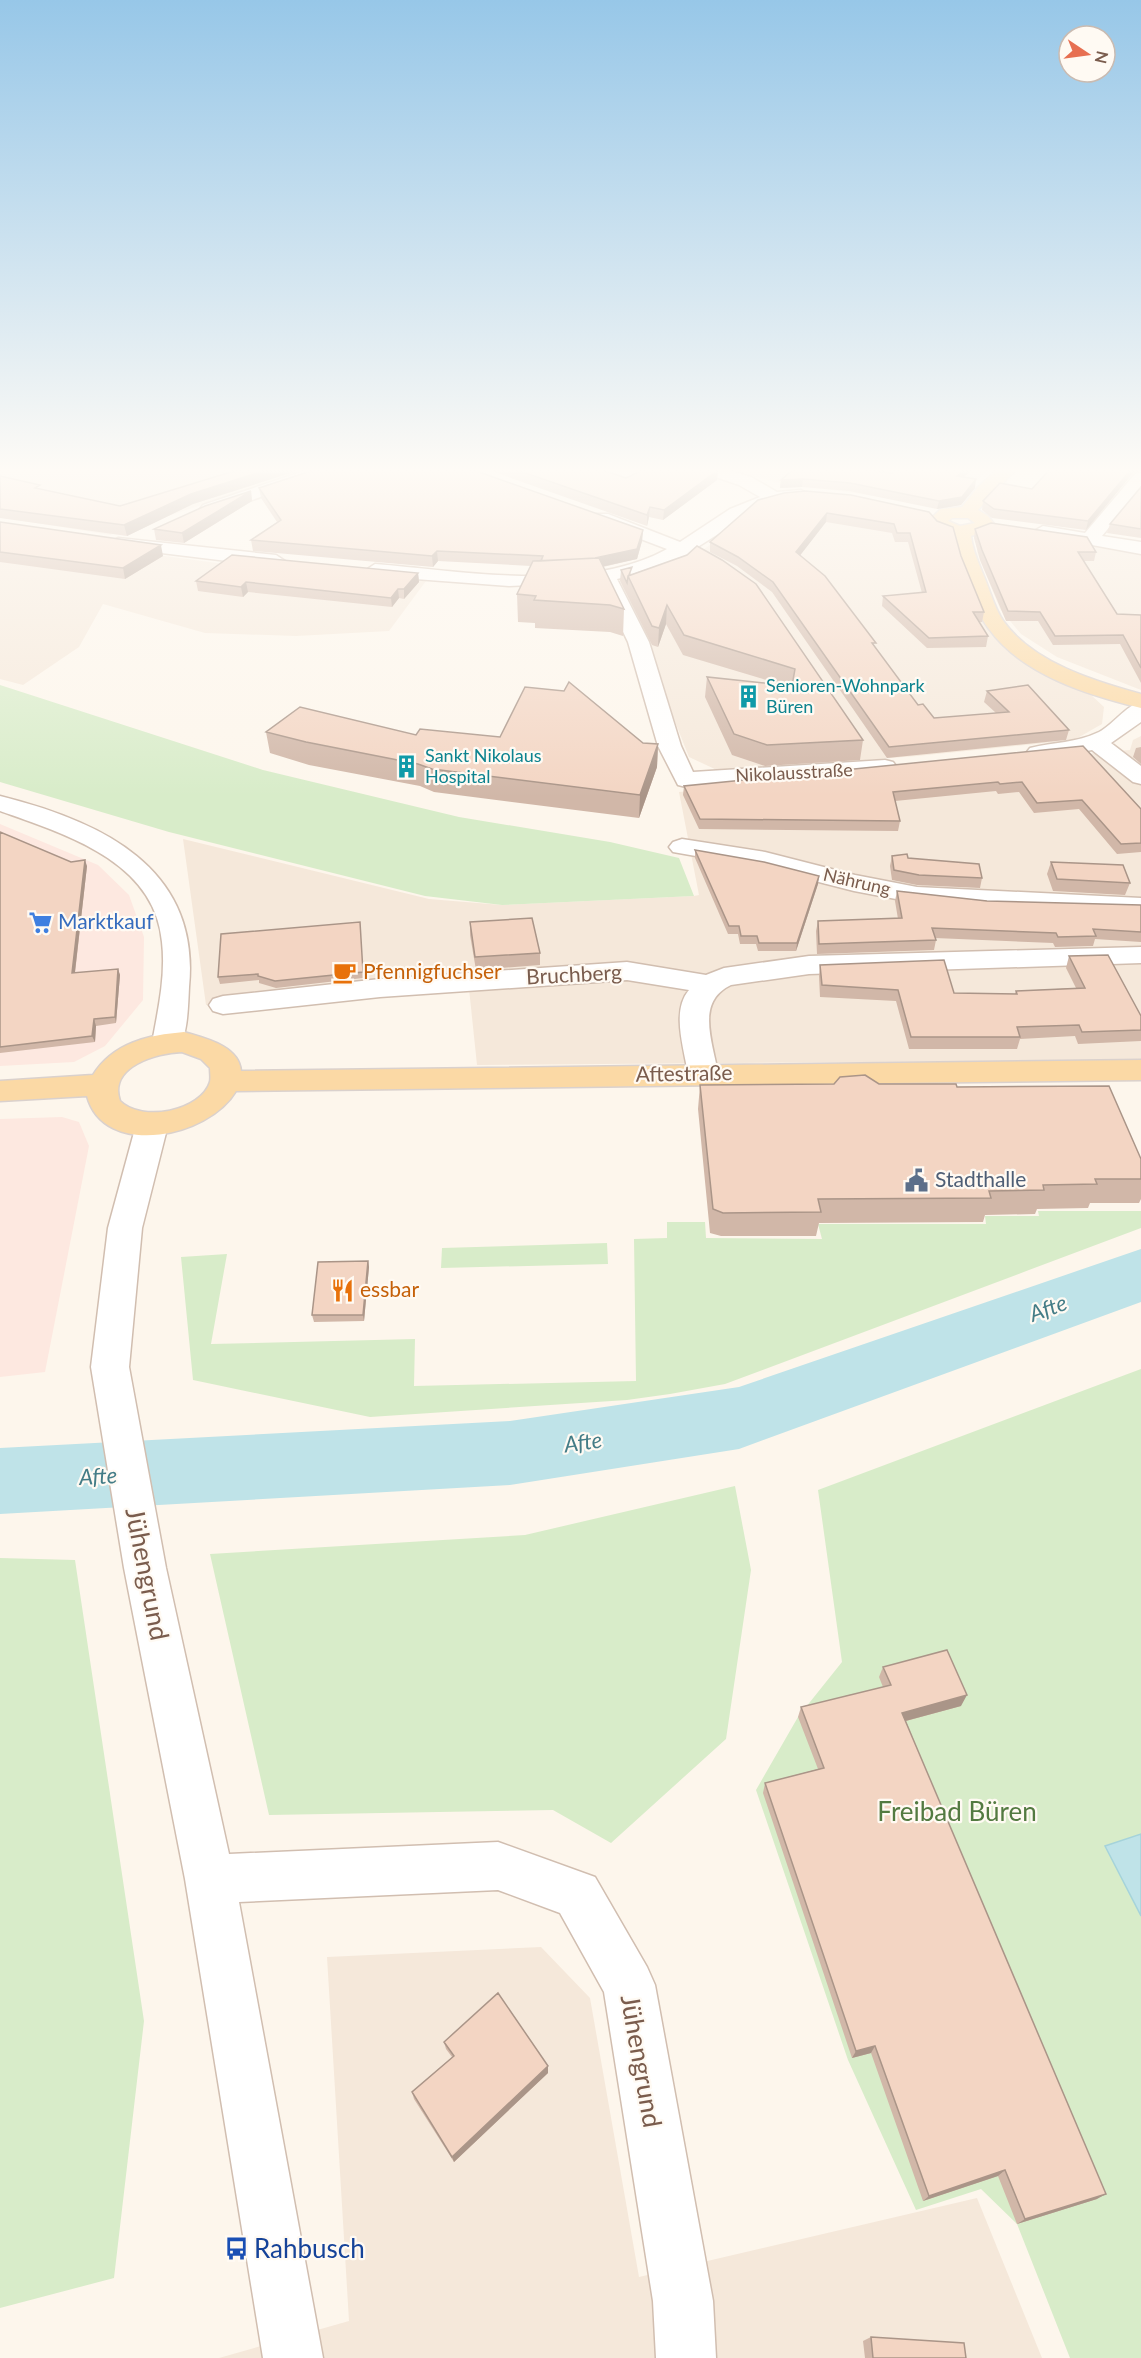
<svg xmlns="http://www.w3.org/2000/svg" width="1141" height="2358" viewBox="0 0 1141 2358" font-family="Lato,sans-serif">
	<rect width="100%" height="100%" fill="#fdf6ec"/>
	<path fill="#f5e8da" d="M0,467H317L110,535L0,517Z
		M719,467H993L962,493L952,507L774,482Z
		M886,512L975,609L992,635L1027,664L1090,694L1104,707L1102,724L1074,740L917,756L719,771L689,757L634,618L616,586L655,578L677,569L744,520Z
		M995,531L1141,550V690L1057,657L1021,634L1000,609L977,553L979,535Z
		M0,534L247,567L426,581L389,631L296,636L205,633L103,604L79,647L23,685L0,679Z
		M1141,736V1060L477,1065L468,979L206,1005L183,839L429,899L502,905L694,896L699,895L679,792L1130,750L1133,740Z
		M541,1947L590,1998L639,2277L977,2198L1042,2358H219L349,2321L327,1957Z"/>
	<path fill="#fde8e0" d="M0,824L98,865L129,895L144,937L143,1000L105,1046L74,1062L0,1066Z
		M62,1117L79,1122L89,1146L45,1372L0,1377V1119Z"/>
	<path fill="#d8ecc9" d="M0,685L263,770L459,817L610,842L679,858L694,896L502,905L425,896L169,832L0,782Z
		M1038,1211H1141V1228L725,1384L670,1394L627,1400L370,1417L193,1380L181,1257L227,1254L211,1344L415,1339L414,1386L636,1381L634,1239L667,1238V1222H705L706,1238L822,1239L818,1224H986L985,1216H1039Z
		M607,1243L608,1264L441,1268L442,1248Z
		M1141,1369V2358H1070L1017,2224L981,2189L916,2210L848,2060L756,1790L798,1717L842,1662L818,1490Z
		M735,1486L751,1570L726,1739L611,1843L553,1810L269,1815L210,1554L525,1535Z
		M0,1558L75,1560L144,2021L114,2278L0,2308Z"/>
	<path fill="#bfe3e8" stroke="#a5d3da" stroke-width="1.5" d="M1141,1834V1916L1105,1846Z"/>
	<g fill="none" stroke-linecap="round" stroke-linejoin="round">
		<path fill="#bfe3e8" fill-rule="evenodd" d="M1141,1249V1302L739,1449L510,1485L0,1514V1448L510,1421L739,1387Z"/>
		<defs>
			<path id="minor" d="M316,467H340L338,470L215,513L209,514L200,509L203,505Z
				M693,467H718L751,477L777,492L801,490L810,495L807,499L761,507L696,548L705,554L703,558L696,560L683,556L649,571L617,579L649,642L681,746L693,772L885,760L893,762L897,767L893,772L686,787L678,785L658,746L628,642L599,582L509,586L375,576L366,570L375,564C464,571 586,594 667,549L596,522L593,518L596,514H608L680,542L730,509L760,497L739,485L695,470Z
				M1141,473V489L1102,536L1141,542V554L1043,536L1034,531L1043,526L1085,533L1135,474Z
				M118,538L276,555L285,561L276,567L112,547L109,543Z
				M1141,702V722L1111,743L1141,766V784L1133,782L1092,750L1038,760L1030,758L1026,753L1030,748C1053,742 1077,743 1099,732C1114,724 1125,706 1141,702Z
				M0,796C100,821 201,867 189,987C188,1006 188,1034 178,1050L167,1053L156,1050L152,1043C158,1010 166,976 162,942C155,861 65,834 0,811Z
				M682,839L765,852L855,875L917,887L1141,898V914L917,903L854,891L764,868L673,852L669,847L673,842Z
				M1141,947V963L809,974L731,985C695,1002 713,1042 718,1074L714,1081L703,1084L692,1081L688,1074C684,1048 671,1011 689,990L627,980L380,997L223,1014L213,1011L209,1005L213,999L223,996L380,979L627,962L706,975L724,968L809,956Z
				M152,1114L163,1117L168,1125L142,1228L129,1367L166,1568L229,1854L498,1842L595,1877L647,1967L655,1985L713,2301L716,2358H656L653,2301L604,1992L560,1913L498,1890L239,1902L323,2358H263L185,1879L124,1568L91,1367L108,1228L136,1125L141,1117Z"/>
			<path id="major" d="M1000,467H1018L978,510L988,516L994,524L986,531L971,536C973,553 981,568 987,584C992,597 996,611 1004,622C1034,663 1094,681 1141,694V708C1088,695 1022,675 989,629C978,615 974,599 968,583C961,567 955,552 953,535L936,528L929,520L941,509L962,507L978,487ZM952,518H968L975,523L960,526L948,521Z
				M184,1032C203,1038 239,1045 241,1071L1141,1060V1080L236,1091C208,1138 104,1159 87,1096L0,1101V1081L93,1075C113,1043 148,1035 184,1032ZM182,1052L201,1059L210,1068C210,1072 211,1078 210,1082C201,1111 142,1123 120,1101C108,1066 157,1053 182,1052Z"/>
		</defs>
		<use href="#minor" stroke="#d1beb0" stroke-width="3"/>
		<use href="#major" stroke="#dad1cd" stroke-width="3"/>
		<use href="#minor" fill="#fff" fill-rule="evenodd"/>
		<use href="#major" fill="#fbd9a5" fill-rule="evenodd"/>
	</g>
	<path fill="#d1b7a8" d="M247,467H309L193,504L127,536L0,518V476L41,489L120,506Z
		M480,467H593L626,478L718,470L717,480L663,520L649,517L647,526Z
		M897,467H976L963,477L975,488L961,505L937,509L849,491L802,487L780,488L781,480L892,473Z
		M1133,473L1086,530L992,518L982,510L983,501L1032,489Z
		M1141,487V538L1107,533L1110,524Z
		M259,488L643,530L642,541L637,559L603,567L624,609L623,636L610,632L535,628V623L518,622L517,594L531,566L438,561L433,567L253,551L251,540L277,522L261,498Z
		M251,491L252,501L184,543L156,540L154,529Z
		M851,495L961,556L984,612L982,622H979L988,636L986,647L927,648L882,606L883,596L922,593L908,542H895L892,533L826,522L800,555L876,649L918,705L934,718L996,713L984,702L987,691L1069,730L1066,740L887,758L772,592L737,566L710,552V542Z
		M0,522L163,556L125,579L0,562Z
		M975,529L1096,552L1094,561H1083L1117,614L1141,615V683L1120,644L1053,645L1038,621H1006L980,560L974,538Z
		M687,555L863,740L860,760L765,766L732,755L705,697L707,677L783,685L683,655L666,624L658,647L652,645L620,581L621,570L632,574Z
		M418,573L419,582L404,599L399,598L392,607L248,592L243,597L198,591L196,581Z
		M266,732L416,735L643,743L658,744L657,767L639,818L434,792L420,786L309,765L270,753Z
		M1083,746L1141,809V852L1117,854L1079,809L1034,813L1019,792L998,794L996,791L895,801L900,821L898,831L699,829L683,795L684,786Z
		M1141,747V764L1133,757L1136,748Z
		M0,832L71,862L87,866L75,973L118,969L120,975L116,1023L96,1026L95,1042L0,1053Z
		M695,850L818,884L796,951H758L756,944H740L738,934H728L695,858Z
		M892,856L982,878L980,888L917,885L892,880L890,866Z
		M1051,862L1130,883L1125,895L1053,891L1047,874Z
		M897,891L987,901L1141,905V942L1095,939L1093,946L1055,947L1053,943L935,938L936,940L934,950L817,954L816,931L818,921L898,919L895,901Z
		M360,922L363,978L276,988L259,983V980L220,984L218,977Z
		M470,922L540,953V965L476,970L470,935Z
		M1069,956L1141,1016V1041L1078,1044L1075,1036L1020,1039L1017,1049H909L896,1001L820,997L819,976L820,965L954,993L1015,994L1016,991L1076,988L1066,968Z
		M879,1084L957,1087L1141,1159V1199L1139,1203H1090L1088,1208L1037,1209L1035,1214L985,1215L983,1222L819,1223L816,1236H721L710,1233L698,1109L700,1085Z
		M368,1261L369,1267L364,1321L314,1322L312,1315Z
		M883,1667L961,1706L906,1721L1097,2199L1017,2224L998,2176L923,2201L871,2053L852,2058L763,1793L765,1783L818,1769L798,1717L801,1707L883,1687L879,1677Z
		M444,2042L548,2066V2073L454,2162L414,2099L412,2092L452,2057L446,2049Z
		M871,2337L966,2358H865L863,2341Z"/>
	<path fill="#aa9588" d="M276,467H309L193,504L127,536L124,525L191,494Z
		M968,467H976L955,484L957,476Z
		M1133,467H1141V471L1133,473L1086,530L1088,521Z
		M718,470L717,480L663,520L664,510Z
		M803,479L802,487L780,488L781,480Z
		M976,479L975,488L961,505L937,509L939,501Z
		M251,491L252,501L184,543L182,533Z
		M650,507L649,517L647,526V515Z
		M827,513L826,522L795,562L796,552Z
		M643,530L642,541L637,559L587,570V560Z
		M161,545L163,556L125,579L123,568Z
		M437,551L438,561L433,567L432,556Z
		M418,573L419,582L404,599V589Z
		M246,582L248,592L243,597L241,587Z
		M398,589L399,598L392,607L391,598Z
		M667,605L666,624L658,647L659,628Z
		M658,744L657,767L639,818L640,795Z
		M85,860L87,866L74,980L72,973Z
		M819,876L818,884L796,951L797,943Z
		M118,969L120,975L116,1023L115,1017Z
		M94,1019L96,1026L95,1042L92,1036Z
		M368,1261L369,1267L364,1321L363,1315Z
		M967,1695L961,1706L898,1723L902,1713Z
		M875,2046L871,2053L852,2058L856,2051Z
		M548,2066V2073L454,2162L452,2157Z
		M1005,2170L998,2176L923,2201L929,2196Z
		M1106,2194L1097,2199L1017,2224L1025,2219Z"/>
	<path fill="#f3d5c3" stroke="#aa9588" stroke-width="1.5" d="M247,467H276L191,494L124,525L0,509V476L40,485L35,488L120,506Z
		M323,467H465L643,530L637,549L595,558L541,561L543,556L437,551L432,556L251,540L281,520L259,488Z
		M508,467H593L626,478L649,467H709L718,470L664,510L650,507L647,515Z
		M796,467H849L892,473L897,467H968L957,476L976,479L962,497L939,501L850,483L803,479L781,480Z
		M1052,467H1133L1088,521L994,509L983,501L1000,483L1032,489Z
		M1141,487V529L1110,524Z
		M251,491L182,533L154,529L205,506Z
		M805,491L851,495L929,512L937,521L953,527L961,556L984,612H973L988,636L929,638L883,596L926,592L910,533H897L894,524L827,513L796,552L825,576L876,643H872L918,705L923,704L934,718L1009,712L987,691L1028,685L1069,730L889,747L773,582L738,557L710,542L758,500L784,493Z
		M0,522L161,545L123,568L0,552Z
		M991,523L1087,537L1096,552H1078L1117,614L1141,615V668L1123,635L1055,636L1040,612L1008,611L982,550L975,529Z
		M697,546L722,560L756,584L863,740L767,745L734,734L707,677L792,686L795,669L684,635L667,605L659,628L652,626L628,576L687,555Z
		M232,555L418,573L404,589H398L391,598L246,582L241,587L196,581Z
		M599,558L624,609L610,605L534,600L536,596L517,594L533,561Z
		M632,567L629,575L628,576L627,583L621,570Z
		M569,682L643,743L658,744L640,795L432,769L418,764L306,742L266,732L300,707L416,735L420,729L500,737L525,687L564,691Z
		M1083,746L1141,809V843L1121,844L1082,800L1037,803L1022,782L1000,784L998,782L893,792L900,821L700,819L684,786Z
		M0,832L71,862L85,860L72,973L118,969L115,1017L94,1019L92,1036L0,1047Z
		M695,850L764,862L819,876L797,943H759L757,936H741L739,926H729Z
		M907,854L908,858L979,864L982,878L919,875L894,870L892,856Z
		M1051,862L1123,865L1130,883L1057,879Z
		M897,891L987,901L1141,905V932L1093,929L1096,936L1058,937L1056,933L932,928L936,940L819,944L818,921L902,918Z
		M532,918L540,953L475,957L470,922Z
		M360,922L363,972L275,981L258,976V974L218,977L221,934Z
		M1108,955L1141,1016V1030L1082,1032L1079,1025L1017,1027L1020,1037H911L898,990L822,985L820,965L944,960L954,993L1017,994L1016,991L1085,988L1069,956Z
		M865,1075L879,1084H956L957,1087L1109,1086L1141,1159V1179H1095L1097,1184L1043,1185L1044,1190L989,1191L991,1198L818,1199L821,1212L723,1213L713,1209L700,1085L834,1084L840,1077Z
		M368,1261L363,1315H312L318,1262Z
		M947,1650L967,1695L902,1713L1106,2194L1025,2219L1005,2170L929,2196L875,2046L856,2051L765,1783L824,1768L801,1707L891,1685L883,1667Z
		M498,1993L548,2066L452,2157L412,2092L454,2056L444,2042Z
		M871,2337L964,2343L966,2358H873Z"/>
	<linearGradient id="sky" x2="0" y2="1"><stop stop-color="#97c7e8"/><stop offset="0.59" stop-color="#fefbf6"/><stop offset="1" stop-color="#fefbf6" stop-opacity="0"/></linearGradient>
	<rect width="1141" height="797" fill="url(#sky)"/>
	<defs>
		<symbol id="building-bare" viewBox="-9 -9 18 18"><path d="M-4-6H4V6H1V3H-1V6H-4ZM-2.5-4.3h1.7v1.8h-1.7ZM.8-4.3h1.7v1.8H.8ZM-2.5-1h1.7V.8h-1.7ZM.8-1h1.7V.8H.8Z" fill="#0f9aa8" stroke="#fffaf3" stroke-width="2.5" paint-order="stroke"/></symbol>
		<symbol id="supermarket-bare" viewBox="-9 -9 18 18"><path d="M-6-5.5h2.5l.6 2H6L4.5 2H-2.5L-4.4-4H-6ZM-1.5 3.2a1.3 1.3 0 1 0 .1 0ZM3 3.2a1.3 1.3 0 1 0 .1 0Z" fill="#3f7fe0" stroke="#fffaf3" stroke-width="2.5" paint-order="stroke"/></symbol>
		<symbol id="cafe-bare" viewBox="-9 -9 18 18"><path d="M-5.5-4.5H6V0H3Q3 3.5 0 3.5H-2.5Q-5.5 3.5-5.5 0ZM3-3.2v2h1.7v-2ZM-6 4.5H4V6H-6Z" fill="#e8710a" stroke="#fffaf3" stroke-width="2.5" paint-order="stroke"/></symbol>
		<symbol id="civic-bare" viewBox="-9 -9 18 18"><path d="M-.6-6.5H3V-4.5H.6V-3L4-1V1h2V6H-6V1h2V-1L-.6-3ZM-1.2 2.5V6h2.4V2.5Z" fill="#5c6f8a" stroke="#fffaf3" stroke-width="2.5" paint-order="stroke"/></symbol>
		<symbol id="restaurant-bare" viewBox="-9 -9 18 18"><path d="M-5-6h1v4h1v-4h1v4h1v-4h1v5L-1.5 .5V6h-2V.5L-5-1ZM5-6V6H3V1.5H1.5Q1.5-4 5-6Z" fill="#e8710a" stroke="#fffaf3" stroke-width="2.5" paint-order="stroke"/></symbol>
		<symbol id="bus-bare" viewBox="-9 -9 18 18"><path d="M-5-6H5V4H4V6H2V4H-2V6H-4V4H-5ZM-3.5-4V0h7V-4ZM-3.5 1.2v1.5H-2V1.2ZM2 1.2v1.5H3.5V1.2Z" fill="#1a4fb4" stroke="#fffaf3" stroke-width="2.5" paint-order="stroke"/></symbol>
	</defs>
	<g fill-rule="evenodd">
		<use href="#building-bare" x="732" y="680" width="33" height="33"/>
		<use href="#building-bare" x="390" y="750" width="33" height="33"/>
		<use href="#supermarket-bare" x="24" y="906" width="33" height="33"/>
		<use href="#cafe-bare" x="328" y="956" width="33" height="33"/>
		<use href="#civic-bare" x="900" y="1164" width="33" height="33"/>
		<use href="#restaurant-bare" x="326" y="1274" width="33" height="33"/>
		<use href="#bus-bare" x="220" y="2232" width="33" height="33"/>
	</g>
	<g text-anchor="middle" stroke-width="4.5" stroke-linejoin="round" paint-order="stroke">
		<g font-size="18" fill="#0d838f" stroke="#fffaf3" text-anchor="start">
			<text x="766" y="692">Senioren-Wohnpark<tspan x="766" dy="21">Büren</tspan></text>
			<text x="425" y="762">Sankt Nikolaus<tspan x="425" dy="21">Hospital</tspan></text>
		</g>
		<g font-size="18" fill="#7a5c4d" stroke="#fffaf3">
			<text transform="translate(794 773) rotate(-3)" y="6">Nikolausstraße</text>
			<text transform="translate(857 882) rotate(13)" y="6">Nährung</text>
		</g>
		<g font-size="21" fill="#366cbe" stroke="#fffaf3" text-anchor="start">
			<text x="58" y="929">Marktkauf</text>
		</g>
		<g font-size="21" fill="#c56008" stroke="#fffaf3" text-anchor="start">
			<text x="363" y="979">Pfennigfuchser</text>
			<text x="360" y="1297">essbar</text>
		</g>
		<g font-size="21" fill="#7a5c4d" stroke="#fffaf3">
			<text transform="translate(574 975) rotate(-3)" y="7">Bruchberg</text>
			<text transform="translate(684 1074) rotate(-1)" y="7">Aftestraße</text>
		</g>
		<g font-size="21" fill="#4e5e75" stroke="#fffaf3" text-anchor="start">
			<text x="935" y="1187">Stadthalle</text>
		</g>
		<g font-size="22" font-style="italic" fill="#437c86" stroke="#fffaf3">
			<text transform="translate(1048 1308) rotate(-20)" y="8">Afte</text>
			<text transform="translate(583 1442) rotate(-8)" y="8">Afte</text>
			<text transform="translate(98 1476) rotate(-3)" y="8">Afte</text>
		</g>
		<g font-size="26" fill="#7a5c4d" stroke="#fffaf3">
			<text transform="translate(147 1574) rotate(79)" y="9">Jühengrund</text>
			<text transform="translate(641 2061) rotate(80)" y="9">Jühengrund</text>
		</g>
		<g font-size="26" fill="#537a41" stroke="#fffaf3">
			<text x="957" y="1821">Freibad Büren</text>
		</g>
		<g font-size="26" fill="#164399" stroke="#fffaf3" text-anchor="start">
			<text x="254" y="2258">Rahbusch</text>
		</g>
	</g>
	<g transform="translate(1087 54) rotate(103)"><circle r="28" fill="#fffaf3" stroke="#cabbb1" stroke-width="1.5"/>
	<path d="M0-4.5L10 22L0 15L-10 22Z" fill="#e76f51"/>
	<text y="-9" font-size="16" font-weight="bold" text-anchor="middle" fill="#7a5c4d">N</text>
	</g>
</svg>
